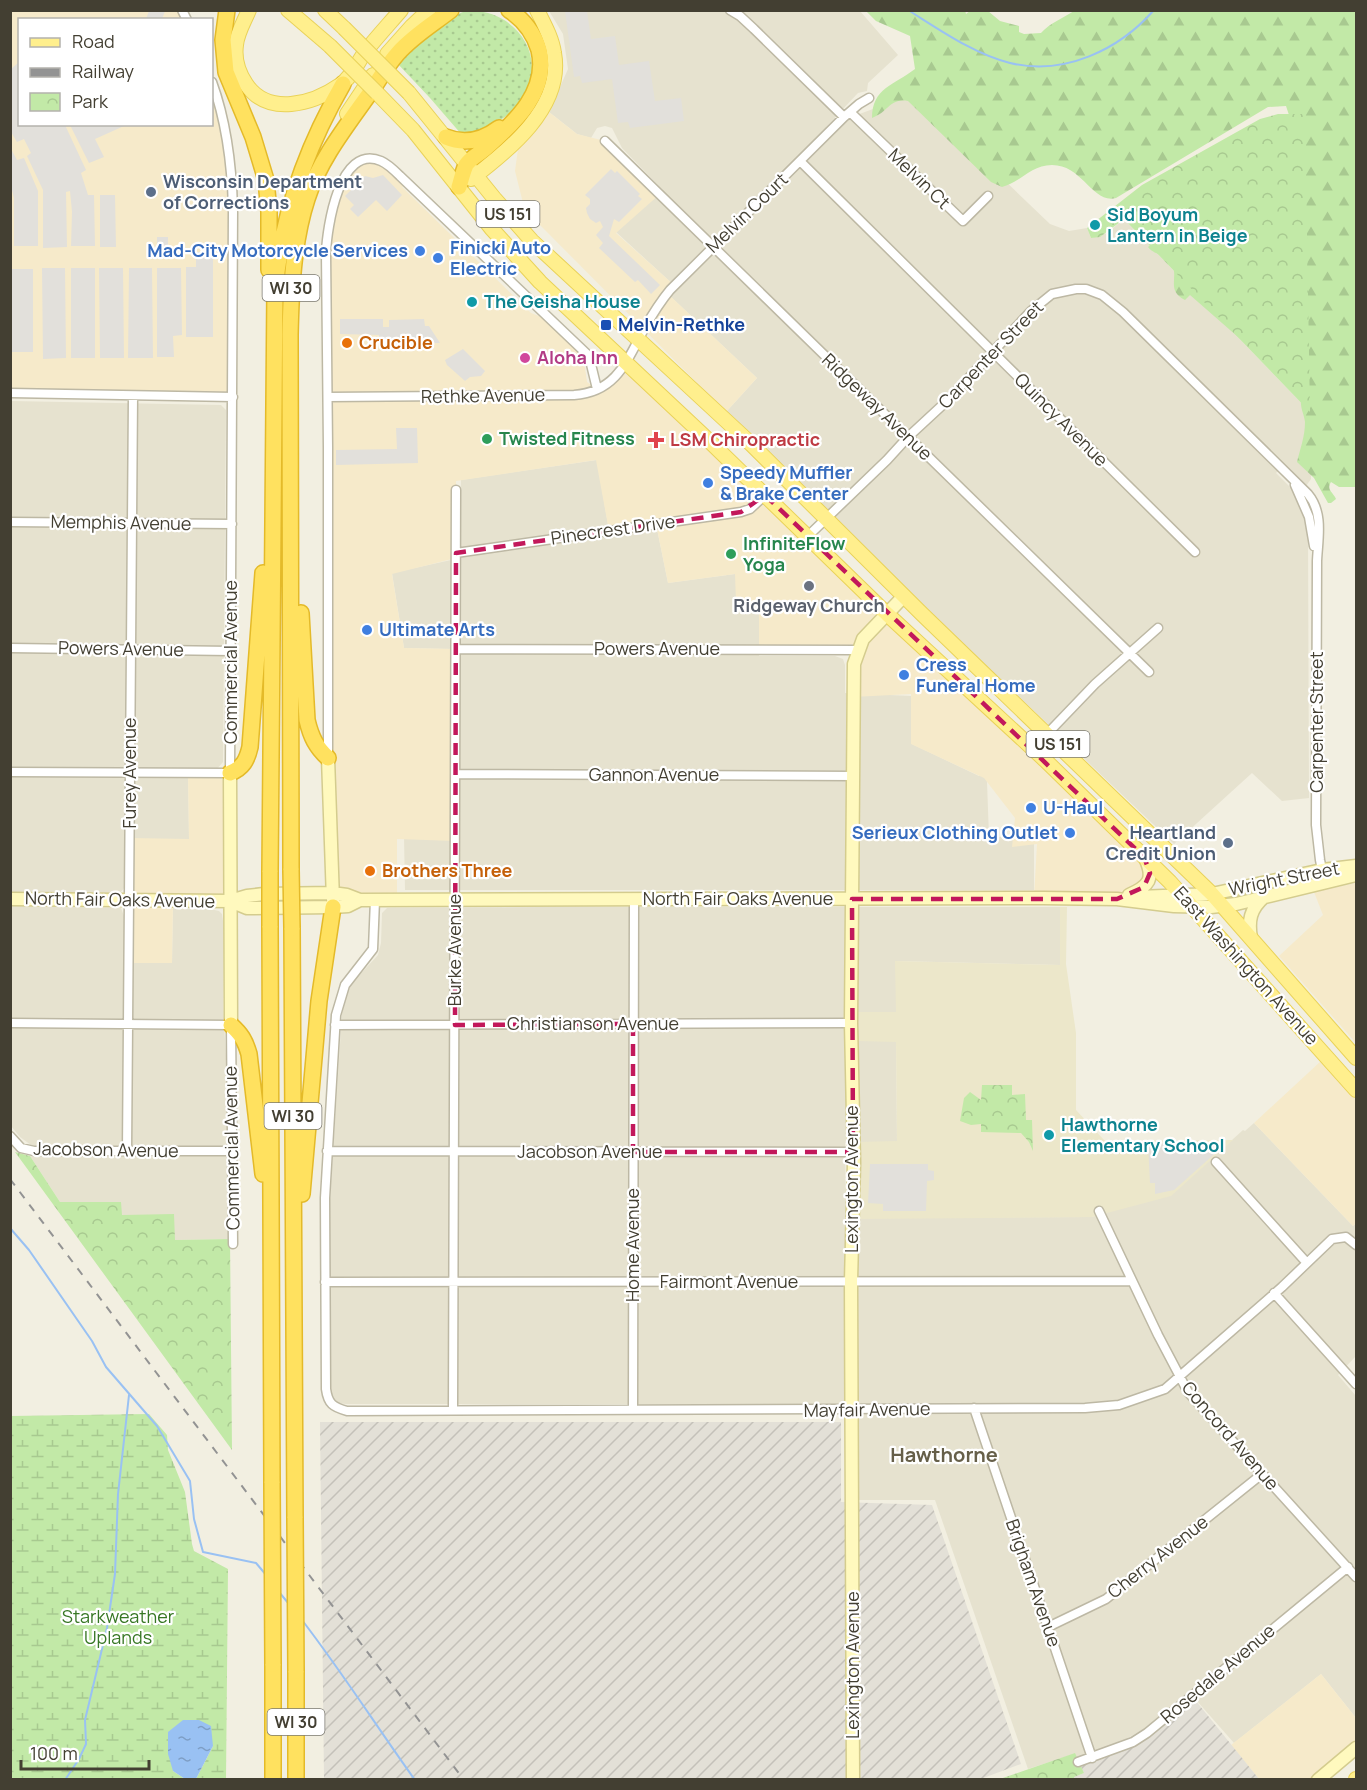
<svg xmlns="http://www.w3.org/2000/svg" width="1367" height="1790" viewBox="0 0 1367 1790" font-family="Manrope,sans-serif">
	<defs>
		<pattern id="industrial-furrows" width="10" height="10" patternUnits="userSpaceOnUse" patternTransform="scale(1.5)"><rect width="10" height="10" fill="#e3e0d7"/><path d="M-1 1l2-2M0 10L10 0M9 11l2-2" fill="none" stroke="#c4c1b9"/></pattern>
		<pattern id="grass-dots" width="8" height="8" patternUnits="userSpaceOnUse" patternTransform="scale(1.5)"><rect width="8" height="8" fill="#c2e9a7"/><path d="M2 2h.1M6 6h.1" fill="none" stroke="#a8c990" stroke-width="1.8" stroke-linecap="round"/></pattern>
		<pattern id="forest-firs" width="22" height="20" patternUnits="userSpaceOnUse" patternTransform="scale(1.5)"><rect width="22" height="20" fill="#c2e9a7"/><path d="M5 1l3.5 6h-7zM16 11l3.5 6h-7z" fill="#a8c990"/></pattern>
		<pattern id="wetland-marsh" width="20" height="14" patternUnits="userSpaceOnUse" patternTransform="scale(1.5)"><rect width="20" height="14" fill="#c2e9a7"/><path d="M1 5h8M5 5V1M11 12h8M15 12V8" fill="none" stroke="#a8c990"/></pattern>
		<pattern id="park-crowns" width="20" height="18" patternUnits="userSpaceOnUse" patternTransform="scale(1.5)"><rect width="20" height="18" fill="#c2e9a7"/><path d="M2 6a3 3 0 1 1 6 0M12 15a3 3 0 1 1 6 0" fill="none" stroke="#a8c990"/></pattern>
		<pattern id="water-ripples" width="26" height="14" patternUnits="userSpaceOnUse" patternTransform="scale(1.5)"><rect width="26" height="14" fill="#99c1f3"/><path d="M2 4q2-2 4 0t4 0M15 11q2-2 4 0t4 0" fill="none" stroke="#7e9ec5"/></pattern>
	</defs>
	<rect width="100%" height="100%" fill="#f2efe1"/>
	<path fill="#e6e2cf" d="M549,11H860L898,55L868,83L867,91L858,93L826,127L833,133L854,116L873,109L903,83L1050,224L1069,231L1087,228L1091,238L1107,233L1124,219L1310,412L1311,479L1306,486L1285,465L1276,473L1296,493L1303,506L1308,532L1309,798L1282,801L1252,773L1174,844L973,653L726,412L757,378L670,296L677,288L616,232L663,190L622,148L612,128L605,126L597,128L591,138L577,134L549,112L568,69L563,34Z
		M11,401L221,405L226,410L223,762L217,769L188,771L189,839H125V887L120,893L11,892Z
		M597,460L610,536L657,529L668,583L735,574L759,601V656H835L843,659L845,665V693L911,696L912,744L979,776L1013,742L1018,747L987,782L989,837H1017L1034,843V890H405L404,836L459,835V633L452,649L404,648L392,573L451,560V570H459L461,480Z
		M10,906L121,908L124,916V963L172,962L173,908L210,909L219,911L222,914L224,928L223,1007L227,1073L230,1239L175,1240L121,1215V1202H60L30,1156L31,1145L20,1137L11,1126Z
		M541,907H1060V965L896,961V1012L845,1013L846,1041H896L897,1142L845,1143L846,1218L1092,1217L1114,1210L1232,1140L1243,1130L1245,1131L1254,1123L1353,1226L1356,1223V1356L1338,1375L1356,1396V1718L1321,1674L1234,1743L1189,1692L1142,1730L1126,1739L1077,1759L1074,1754L1028,1769L935,1500H858L857,1404H346L338,1403L331,1399L329,1215L342,1014L346,994L354,981L378,955L381,943L382,913L387,908Z"/>
	<path fill="#f6eaca" d="M11,11H182L187,19L20,20V124H212V82L228,142L233,397L11,393Z
		M549,112L577,134L605,141L660,194L616,233L674,285L667,293L757,378L726,412L534,219L523,203L515,171L518,149Z
		M372,159L408,184L402,187L531,313L544,318L581,355L584,361L587,382L597,389L626,362L1079,793L1150,873L1126,897L1034,898L1037,844L1012,847L1015,818L984,778L911,744V694L853,697L858,650L759,649V602H736L735,574L668,583L656,524L609,531L596,460L456,481V558L392,574L404,648L456,649L455,841L397,839V899L332,893L326,253L332,208L355,164Z
		M188,773H230V901H173L172,963H128L129,838L189,839Z
		M1356,883V1043L1279,956L1323,915L1314,892Z
		M1321,1061L1356,1100V1223L1353,1226L1254,1123Z
		M1321,1674L1356,1718V1748L1318,1779H1259L1231,1745Z"/>
	<path fill="url(#industrial-furrows)" d="M320,1422H841V1502L932,1505L1021,1764L978,1780L324,1779Z
		M1192,1696L1259,1779L1074,1780L1073,1777L1084,1773L1078,1762L1133,1742Z"/>
	<path fill="#ece7ca" d="M1060,907H1067L1066,964L1076,1033V1110L1105,1141L1233,1140L1171,1196L1092,1217L857,1219V1142L897,1141L896,1042L858,1041L857,1012H896L895,961L1060,965Z"/>
	<path fill="url(#grass-dots)" d="M467,11C515,8 551,58 521,100C507,121 485,129 462,135L430,98L397,63C413,44 442,17 467,11Z"/>
	<path fill="url(#forest-firs)" d="M965,10L966,14L970,11H988L1000,21L1019,26V32L1024,34L1041,33C1050,23 1063,18 1074,11H1356V487H1339L1331,482C1326,490 1333,492 1336,499L1331,503H1328L1314,478L1297,462C1300,449 1305,437 1305,422C1304,413 1300,409 1301,398L1278,372L1190,295L1185,300C1165,290 1180,276 1171,263C1165,254 1154,255 1148,247L1290,118L1286,106L1268,107L1116,198C1092,204 1083,165 1052,165C1031,165 1021,182 1002,187L991,182L908,101C889,98 889,112 872,118C872,88 894,85 915,69L910,36L876,21L866,11Z"/>
	<path fill="url(#wetland-marsh)" d="M149,1414L167,1435L168,1450L185,1492L192,1544L194,1551L228,1569L226,1779H196L213,1746L173,1771L185,1779H11L10,1416Z"/>
	<path fill="url(#park-crowns)" d="M1278,114H1305L1310,412L1124,219L1100,237L1091,238L1087,228L1142,185L1260,119Z
		M982,1085H1012V1095L1025,1094L1026,1120H1032L1033,1151L1029,1142L1021,1133L981,1132V1124L971,1125L960,1121L964,1098L970,1092L981,1100Z
		M15,1152L30,1156L60,1202H121L122,1215L174,1214L175,1240L230,1239L232,1450Z
		M1075,1753L1084,1773L1074,1777V1779L997,1780Z"/>
	<path fill="#e2e0db" d="M149,11H165L162,19H146Z
		M565,11H587L591,39L615,36L619,65L649,61L655,101L681,98L684,121L630,128L628,122L618,123L612,79L582,83L580,76L574,77Z
		M18,63L20,124L65,125L86,170L81,173L88,195H94L95,246H71L72,212L70,191L66,192L67,247L43,248V190L27,156L31,153L24,139L17,142L11,132V69Z
		M123,124L124,126L95,139L104,157L89,163L70,125Z
		M11,149L17,160L24,158L38,191V246H14V198L11,186Z
		M611,169L615,173L617,171L640,194L638,196L642,199L619,222L614,219L609,236L660,285L651,294L638,280L635,282L599,248L603,243L596,235L603,227L600,221L596,223L590,219L587,213L586,208L590,204V199L585,195Z
		M383,175L402,195L387,211L376,200L358,217L350,209L354,205L345,196L365,176L373,178Z
		M100,195H115L116,247H100Z
		M157,237H168V252H157Z
		M196,252H213V337H186V267H196Z
		M42,268H65L66,358L43,359Z
		M71,268H95V358H71Z
		M99,268H123L124,358H100Z
		M129,268H152L153,358H128Z
		M157,268H181L182,335L173,336L174,357H157Z
		M11,269H33V352H11Z
		M340,319H383V327H389V320L424,319L425,326H429L440,343L380,344L379,335L340,334Z
		M463,349L485,371L481,376L470,377L465,381L447,365L445,360Z
		M396,428H417L418,463L336,465V450L397,449Z
		M1220,1142L1222,1146L1220,1149L1174,1190L1155,1194V1183H1150L1148,1143Z
		M870,1164H928V1170L934,1171V1180L927,1181L926,1211H883V1204L868,1203Z"/>
	<path fill="url(#water-ripples)" d="M183,1720H199L211,1726L213,1746L196,1779H185L173,1771L168,1754V1732Z"/>
	<g fill="none" stroke-linecap="round" stroke-linejoin="round">
		<path stroke="#99c1f3" stroke-width="2" d="M908,10C940,30 974,54 1010,63C1064,76 1119,50 1154,10
			M10,1228L29,1250L92,1341L106,1367L157,1426L190,1481L194,1519L203,1552L256,1563L267,1576
			M279,1592L289,1604
			M302,1620C342,1672 377,1727 415,1780
			M65,1780L79,1759L86,1744L85,1720L107,1628L115,1574L118,1494L129,1395"/>
		<defs>
			<path id="street" d="M182,10L187,20
				M730,10L740,16L754,29L844,117
				M850,112L963,221L988,196
				M605,141L1149,672
				M800,161L1195,552
				M10,393L233,397
				M328,397L574,395C616,392 627,361 644,329C652,315 660,302 670,290L844,117L859,104L869,98
				M1295,485L1309,517L1314,546
				M10,522L232,524
				M808,536L887,460L908,437L948,400L1031,311L1052,294L1076,289H1086L1102,295L1123,312L1308,494C1324,513 1318,539 1317,561L1316,825L1320,860L1323,875
				M456,553L741,512L750,509L765,495
				M10,648L231,651
				M456,649L858,650
				M1048,733L1095,684L1158,628
				M328,758V447L326,253C327,228 339,143 381,161C388,164 394,170 400,176L589,356L597,389
				M10,772L230,773L233,210C232,166 227,123 212,82
				M455,774L853,776
				M375,900L373,949L345,985L336,1015L325,1198L326,1389C328,1404 333,1407 347,1411L1085,1408L1119,1405L1165,1389L1282,1287L1332,1239L1346,1237L1356,1245
				M10,1023L231,1025L233,1244
				M335,1025L851,1023
				M10,1136L21,1148L34,1151H232
				M127,1151L133,396
				M327,1151L853,1152
				M1216,1162L1307,1263
				M1099,1211L1158,1335L1188,1392L1356,1577
				M325,1282L1132,1281
				M1274,1293L1356,1384
				M974,1408L1092,1758
				M453,1410L456,490
				M633,1410L634,899
				M1048,1627L1106,1599L1262,1474
				M1078,1762L1133,1742L1147,1733L1348,1567"/>
			<path id="secondary" d="M328,758L333,900
				M230,773L231,1025
				M1129,895C1149,886 1155,879 1145,858
				M1139,897L1212,894L1322,870L1356,866
				M10,899L230,901L247,896L264,894L332,893L347,895L360,900L1043,898L1117,899L1174,906L1211,907L1236,904L1356,875
				M230,901L247,908L333,907L348,906L360,900
				M1251,938C1248,921 1250,909 1264,897
				M853,1780L851,1281L854,1163L851,1023L854,664L863,639L904,596
				M1318,1780L1356,1748"/>
			<path id="primary" d="M249,10C244,22 237,33 236,45C234,59 238,72 246,84C268,117 313,104 340,85C351,78 358,62 365,52C376,38 389,24 401,10
				M288,10L330,46
				M325,10L344,28
				M387,54L412,26L429,10
				M377,93L413,130L491,228L540,282L703,435L887,614L1045,760L1170,882L1356,1090
				M409,93L494,198L532,241L748,441L922,614L1212,894L1356,1058
				M347,114L373,75
				M471,179C508,151 564,107 554,53C552,38 544,24 537,10
				M1356,1780V1779"/>
			<path id="highway" d="M227,10L223,40L226,72L253,137L266,180L269,212V270
				M446,137C465,145 483,140 499,128
				M459,187C461,180 463,172 466,165C470,158 481,153 487,147C515,122 549,91 539,50C534,33 524,20 509,10
				M301,613L307,720C311,737 316,747 328,758
				M230,773C243,768 247,760 250,747L263,573
				M291,870L290,335C291,290 293,242 307,199C319,160 348,124 372,90C380,78 388,64 398,53C413,36 433,24 451,10
				M270,872L275,289C282,215 306,148 343,84
				M270,926L272,1483
				M292,928L295,1518
				M231,1025C241,1034 245,1040 249,1054L263,1174
				M302,1194L319,1001L333,907
				M273,1664V1780
				M296,1780V1671"/>
		</defs>
		<use href="#street" stroke="#bdb8a4" stroke-width="11"/>
		<use href="#secondary" stroke="#d4cc8e" stroke-width="15"/>
		<use href="#primary" stroke="#e9d259" stroke-width="16"/>
		<use href="#highway" stroke="#e4ba29" stroke-width="18"/>
		<use href="#street" stroke="#fff" stroke-width="8"/>
		<use href="#secondary" stroke="#fff9be" stroke-width="12"/>
		<use href="#primary" stroke="#ffef8d" stroke-width="14"/>
		<use href="#highway" stroke="#ffe15f" stroke-width="15"/>
		<path stroke="#939393" stroke-width="2" stroke-dasharray="8 8" stroke-linecap="butt" d="M10,1179L464,1780"/>
		<defs>
			<path id="primary-bridge" d="M344,28L409,93
				M330,46L377,93"/>
			<path id="highway-bridge" d="M291,870L292,928
				M270,872V926
				M272,1483L273,1664
				M295,1518L296,1671"/>
		</defs>
		<use href="#primary-bridge" stroke="#e9d259" stroke-width="16" stroke-linecap="butt"/>
		<use href="#highway-bridge" stroke="#e4ba29" stroke-width="18" stroke-linecap="butt"/>
		<use href="#primary-bridge" stroke="#ffef8d" stroke-width="14"/>
		<use href="#highway-bridge" stroke="#ffe15f" stroke-width="15"/>
	</g>
	<path fill="none" stroke="#c2185b" stroke-width="4.5" stroke-dasharray="12 8" stroke-linejoin="round" d="M765,495L1144,857L1150,873L1144,887L1117,899H852L853,1152H633V1024L455,1025L456,553L741,512Z"/>
	<g fill="#5c6f8a" stroke="#fff" stroke-width="2">
		<circle cx="151" cy="192" r="6"/>
		<circle cx="1228" cy="843" r="6"/>
	</g>
	<g fill="#0f9aa8" stroke="#fff" stroke-width="2">
		<circle cx="1095" cy="225" r="6"/>
		<circle cx="472" cy="302" r="6"/>
		<circle cx="1049" cy="1135" r="6"/>
	</g>
	<g fill="#3f7fe0" stroke="#fff" stroke-width="2">
		<circle cx="420" cy="251" r="6"/>
		<circle cx="438" cy="258" r="6"/>
		<circle cx="708" cy="483" r="6"/>
		<circle cx="367" cy="630" r="6"/>
		<circle cx="904" cy="675" r="6"/>
		<circle cx="1031" cy="808" r="6"/>
		<circle cx="1070" cy="833" r="6"/>
	</g>
	<rect fill="#1a4fb4" stroke="#fff" stroke-width="2" x="600" y="319" width="12" height="12" rx="3"/>
	<g fill="#e8710a" stroke="#fff" stroke-width="2">
		<circle cx="347" cy="343" r="6"/>
		<circle cx="370" cy="871" r="6"/>
	</g>
	<circle fill="#d1479c" stroke="#fff" stroke-width="2" cx="525" cy="358" r="6"/>
	<g fill="#2e9e5b" stroke="#fff" stroke-width="2">
		<circle cx="487" cy="439" r="6"/>
		<circle cx="731" cy="554" r="6"/>
	</g>
	<path fill="#e0444e" stroke="#fff" stroke-width="2" d="M653 431h6v6h6v6h-6v6h-6v-6h-6v-6h6z"/>
	<circle fill="#6b7280" stroke="#fff" stroke-width="2" cx="809" cy="586" r="6"/>
	<g text-anchor="middle" stroke-width="4.5" stroke-linejoin="round" paint-order="stroke">
		<g fill="#fff" stroke="#7b7970" stroke-width="1.5">
			<rect x="476.5" y="201" width="63" height="26" rx="4.5"/>
			<rect x="262.5" y="275" width="57" height="26" rx="4.5"/>
			<rect x="1026.5" y="731" width="63" height="26" rx="4.5"/>
			<rect x="264.5" y="1103" width="57" height="26" rx="4.5"/>
			<rect x="267.5" y="1709" width="57" height="26" rx="4.5"/>
		</g>
		<g font-size="16" font-weight="bold" fill="#433f32">
			<text x="508" y="220">US 151</text>
			<text x="291" y="294">WI 30</text>
			<text x="1058" y="750">US 151</text>
			<text x="293" y="1122">WI 30</text>
			<text x="296" y="1728">WI 30</text>
		</g>
		<g font-size="18" fill="#433f32" stroke="#fff">
			<text transform="translate(919 179) rotate(44)" y="6">Melvin Ct</text>
			<text transform="translate(747 213) rotate(-44)" y="6">Melvin Court</text>
			<text transform="translate(991 355) rotate(-46)" y="6">Carpenter Street</text>
			<text transform="translate(483 396) rotate(-1)" y="6">Rethke Avenue</text>
			<text transform="translate(877 407) rotate(44)" y="6">Ridgeway Avenue</text>
			<text transform="translate(1061 420) rotate(45)" y="6">Quincy Avenue</text>
			<text transform="translate(121 523) rotate(1)" y="6">Memphis Avenue</text>
			<text transform="translate(613 530) rotate(-8)" y="6">Pinecrest Drive</text>
			<text transform="translate(121 649) rotate(1)" y="6">Powers Avenue</text>
			<text x="657" y="655">Powers Avenue</text>
			<text transform="translate(231 662) rotate(-90)" y="6">Commercial Avenue</text>
			<text transform="translate(1317 722) rotate(-90)" y="6">Carpenter Street</text>
			<text transform="translate(130 773) rotate(-90)" y="6">Furey Avenue</text>
			<text x="654" y="781">Gannon Avenue</text>
			<text transform="translate(1284 879) rotate(-11)" y="6">Wright Street</text>
			<text x="738" y="905">North Fair Oaks Avenue</text>
			<text transform="translate(120 900) rotate(1)" y="6">North Fair Oaks Avenue</text>
			<text transform="translate(455 950) rotate(-90)" y="6">Burke Avenue</text>
			<text transform="translate(1246 966) rotate(48)" y="6">East Washington Avenue</text>
			<text x="593" y="1030">Christianson Avenue</text>
			<text transform="translate(232 1148) rotate(-91)" y="6">Commercial Avenue</text>
			<text transform="translate(106 1150) rotate(1)" y="6">Jacobson Avenue</text>
			<text x="590" y="1158">Jacobson Avenue</text>
			<text transform="translate(852 1179) rotate(-90)" y="6">Lexington Avenue</text>
			<text transform="translate(633 1245) rotate(-90)" y="6">Home Avenue</text>
			<text x="729" y="1288">Fairmont Avenue</text>
			<text transform="translate(867 1410) rotate(-1)" y="6">Mayfair Avenue</text>
			<text transform="translate(1230 1436) rotate(49)" y="6">Concord Avenue</text>
			<text transform="translate(1158 1557) rotate(-38)" y="6">Cherry Avenue</text>
			<text transform="translate(1033 1583) rotate(71)" y="6">Brigham Avenue</text>
			<text transform="translate(853 1665) rotate(-90)" y="6">Lexington Avenue</text>
			<text transform="translate(1218 1674) rotate(-40)" y="6">Rosedale Avenue</text>
		</g>
		<g font-size="18" font-weight="bold" fill="#4e5e75" stroke="#fff" text-anchor="start">
			<text x="163" y="188">Wisconsin Department<tspan x="163" dy="21">of Corrections</tspan></text>
			<text x="1216" y="839" text-anchor="end">Heartland<tspan x="1216" dy="21">Credit Union</tspan></text>
		</g>
		<g font-size="18" font-weight="bold" fill="#0d838f" stroke="#fff" text-anchor="start">
			<text x="1107" y="221">Sid Boyum<tspan x="1107" dy="21">Lantern in Beige</tspan></text>
			<text x="484" y="308">The Geisha House</text>
			<text x="1061" y="1131">Hawthorne<tspan x="1061" dy="21">Elementary School</tspan></text>
		</g>
		<g font-size="18" font-weight="bold" fill="#366cbe" stroke="#fff" text-anchor="start">
			<text x="450" y="254">Finicki Auto<tspan x="450" dy="21">Electric</tspan></text>
			<text x="408" y="257" text-anchor="end">Mad-City Motorcycle Services</text>
			<text x="720" y="479">Speedy Muffler<tspan x="720" dy="21">&amp; Brake Center</tspan></text>
			<text x="379" y="636">Ultimate Arts</text>
			<text x="916" y="671">Cress<tspan x="916" dy="21">Funeral Home</tspan></text>
			<text x="1043" y="814">U-Haul</text>
			<text x="1058" y="839" text-anchor="end">Serieux Clothing Outlet</text>
		</g>
		<g font-size="18" font-weight="bold" fill="#164399" stroke="#fff" text-anchor="start">
			<text x="618" y="331">Melvin-Rethke</text>
		</g>
		<g font-size="18" font-weight="bold" fill="#c56008" stroke="#fff" text-anchor="start">
			<text x="359" y="349">Crucible</text>
			<text x="382" y="877">Brothers Three</text>
		</g>
		<g font-size="18" font-weight="bold" fill="#b23c85" stroke="#fff" text-anchor="start">
			<text x="537" y="364">Aloha Inn</text>
		</g>
		<g font-size="18" font-weight="bold" fill="#27864d" stroke="#fff" text-anchor="start">
			<text x="499" y="445">Twisted Fitness</text>
			<text x="743" y="550">InfiniteFlow<tspan x="743" dy="21">Yoga</tspan></text>
		</g>
		<g font-size="18" font-weight="bold" fill="#be3a42" stroke="#fff" text-anchor="start">
			<text x="670" y="446">LSM Chiropractic</text>
		</g>
		<g font-size="18" font-weight="bold" fill="#5b616d" stroke="#fff">
			<text x="809" y="612">Ridgeway Church</text>
		</g>
		<g font-size="18" fill="#377724" stroke="#fff">
			<text x="118" y="1623">Starkweather<tspan x="118" dy="21">Uplands</tspan></text>
		</g>
		<g font-size="20" font-weight="bold" fill="#665f49" stroke="#fff">
			<text x="944" y="1462">Hawthorne</text>
		</g>
	</g>
	<rect width="1367" height="1790" fill="none" stroke="#433f32" stroke-width="24"/>
	<rect x="18" y="18" width="195" height="108" fill="#ffffff" stroke="#b4b2ad" stroke-width="1.5"/>
	<rect x="30" y="38" width="30" height="9" fill="#ffef8d" stroke="#b4b2ad" stroke-width="1.5"/>
	<text x="72" y="48" font-size="18" fill="#433f32">Road</text>
	<rect x="30" y="68" width="30" height="9" fill="#939393" stroke="#b4b2ad" stroke-width="1.5"/>
	<text x="72" y="78" font-size="18" fill="#433f32">Railway</text>
	<rect x="30" y="93" width="30" height="18" fill="url(#park-crowns)" stroke="#b4b2ad" stroke-width="1.5"/>
	<text x="72" y="108" font-size="18" fill="#433f32">Park</text>
	<path d="M21 1760v9h128v-9" fill="none" stroke="#433f32" stroke-width="3"/>
	<text x="30" y="1760" font-size="18" fill="#433f32" stroke="#ffffff" stroke-width="4.5" paint-order="stroke">100 m</text>
</svg>
